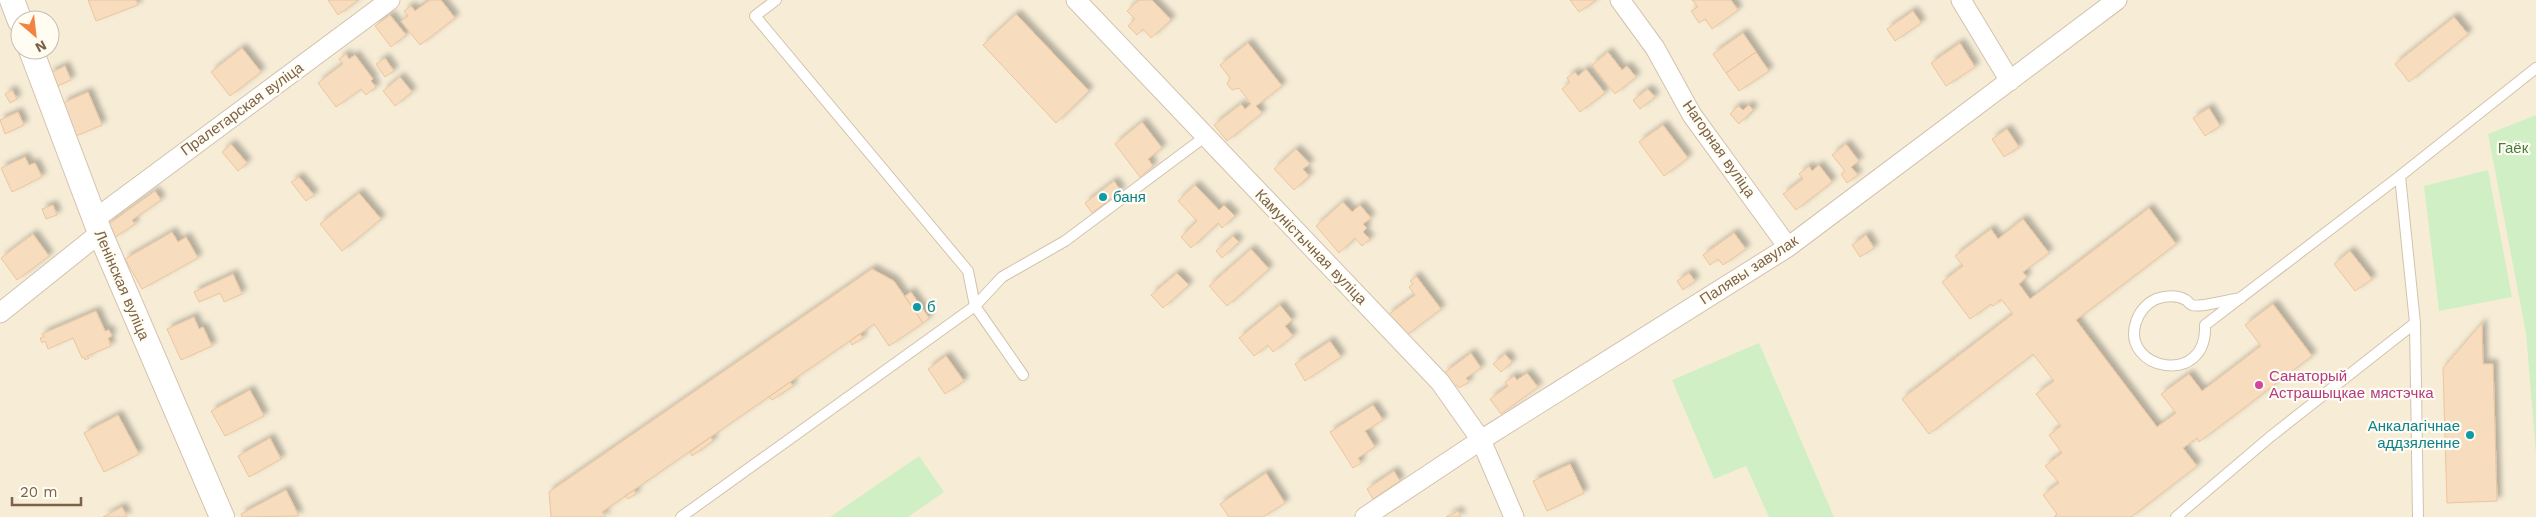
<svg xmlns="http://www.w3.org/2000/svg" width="2536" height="517" viewBox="0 0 2536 517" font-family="'Work Sans',sans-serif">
	<defs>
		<filter id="shadow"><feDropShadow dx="4.5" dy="-4.5" stdDeviation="2.5" flood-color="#0004"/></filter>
	</defs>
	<rect width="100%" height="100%" fill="#fef9ea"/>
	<path fill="#f7edd7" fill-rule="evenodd" d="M0,0H2536V517H0ZM20,20H50V50H20Z"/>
	<path fill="#d1efc5" d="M2536,115V454L2526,333L2488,134Z
		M2488,170L2512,297L2439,311L2424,186Z
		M1759,343L1834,517H1769L1746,466L1714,479L1672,380Z
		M919,456L944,492L908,517H830Z"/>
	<path fill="#f7dcbe" stroke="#ebc59c" filter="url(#shadow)" d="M88,0H136L138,5L96,21Z
		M328,0H356L357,1L338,15Z
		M430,0H441L455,18L420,45L401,21L408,16L404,11L411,6L415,11Z
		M1139,0H1152L1171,20L1151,38L1143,29L1137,35L1128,26L1135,19L1127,11Z
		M1570,0H1594L1595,1L1579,12Z
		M1692,0H1731L1738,10L1712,29L1705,19L1699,23L1691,11L1698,7Z
		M1913,11L1921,23L1895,41L1887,29Z
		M1016,14L1089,91L1056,123L983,45Z
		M390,15L406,35L391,47L375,26Z
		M2454,17L2468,34L2409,82L2395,64Z
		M1743,33L1756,52L1726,73L1713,54Z
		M1248,43L1282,86L1256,106L1262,113L1227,141L1214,125L1241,104L1245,109L1251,104L1239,88L1232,90L1227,84L1230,78L1220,65Z
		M1960,43L1975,67L1946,86L1931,63Z
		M242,48L261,72L230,96L211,72Z
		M1608,52L1622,70L1627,66L1636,77L1615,94L1592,65Z
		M1756,52L1769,71L1739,91L1726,73Z
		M346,54L349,59L355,55L373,79L371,81L376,87L366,95L361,89L336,107L318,83L343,64L339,59Z
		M385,58L394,71L385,77L376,64Z
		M65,66L71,80L55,87L50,73Z
		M1586,69L1605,93L1580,112L1562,89L1570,82L1567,78L1575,72L1578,76Z
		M400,77L412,92L395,106L383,91Z
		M1648,89L1655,97L1640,109L1633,100Z
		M12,90L17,99L10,103L5,94Z
		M88,92L102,125L76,136L63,103Z
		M1749,105L1753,110L1739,124L1730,114L1738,106L1743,110Z
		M2209,108L2220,126L2205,136L2193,118Z
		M18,112L24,125L5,134L0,120Z
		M1142,122L1162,148L1148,159L1153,166L1140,177L1115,144Z
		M1663,125L1688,158L1664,176L1639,142Z
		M2007,129L2019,147L2004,157L1992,139Z
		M231,144L247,163L238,171L222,152Z
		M1846,144L1859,161L1851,167L1858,175L1847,183L1841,174L1845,171L1832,155Z
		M1296,149L1310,164L1303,169L1309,176L1294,190L1274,169Z
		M25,157L29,165L35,163L42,177L12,192L1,168Z
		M1819,165L1832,182L1796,210L1783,194L1803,179L1799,174L1809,166L1812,171Z
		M299,177L314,195L306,201L291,182Z
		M1114,181L1121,191L1092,213L1085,203Z
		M1195,185L1219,210L1224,205L1235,216L1222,228L1218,223L1191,248L1181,237L1197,221L1178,201Z
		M155,191L161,200L132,220L135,224L114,238L106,226Z
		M359,193L381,219L342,251L320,224Z
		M1343,202L1352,212L1360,205L1371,218L1363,224L1367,228L1363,232L1370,239L1362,246L1355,238L1339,253L1316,226Z
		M53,205L57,215L46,219L42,209Z
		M2149,208L2176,244L2076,320L2157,427L2176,413L2161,394L2189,374L2202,391L2261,346L2245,325L2273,304L2312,356L2199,442L2197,438L2183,448L2197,466L2131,517H2054L2057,514L2043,495L2059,483L2045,466L2062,453L2049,435L2061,426L2036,394L2054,381L2033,354L1929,434L1902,399L2013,314L2001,299L1993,306L1991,304L1970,319L1942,282L1963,266L1955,256L1991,229L1998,239L2023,219L2049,253L2023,272L2027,277L2019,284L2030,299Z
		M172,232L178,242L186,237L198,258L142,289L125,259Z
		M1734,233L1746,249L1723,265L1718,259L1710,265L1703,255Z
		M33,234L49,256L17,280L1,258Z
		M1866,235L1874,248L1860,257L1852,245Z
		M1233,236L1239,242L1222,258L1216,251Z
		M1251,249L1269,269L1227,306L1209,286Z
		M2350,251L2372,279L2355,291L2334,264Z
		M872,269L894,281L923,323L889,346L874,324L602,512L606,517H551L549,492Z
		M1177,273L1189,285L1163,308L1151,295Z
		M1689,273L1695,281L1683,290L1677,281Z
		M233,274L242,294L224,302L220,293L199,302L194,292Z
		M1416,276L1441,309L1404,337L1388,315L1415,295L1409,287L1413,284L1410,281Z
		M911,292L929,318L923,323L905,296Z
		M1280,305L1292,320L1285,326L1293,336L1273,352L1268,345L1254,356L1239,338Z
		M96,311L105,331L109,330L112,336L108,338L111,346L87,356L89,358L85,360L84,357L82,358L73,338L48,349L45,341L42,343L40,338L44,337L42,334Z
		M194,317L199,329L203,327L212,346L181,360L167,329Z
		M2482,323L2483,364H2493L2497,501L2447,503L2443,368Z
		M860,334L863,338L852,345L850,341Z
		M1330,341L1341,357L1305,381L1295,364Z
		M1471,353L1481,368L1466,378L1469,382L1459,388L1457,385L1454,387L1444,373Z
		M1505,354L1512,362L1501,372L1493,364Z
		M946,356L964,381L945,394L928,369Z
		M1527,373L1538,387L1501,414L1490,399L1508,386L1505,382L1514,376L1517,380Z
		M790,382L793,386L772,400L769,397Z
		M250,390L264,416L225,436L211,411Z
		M1373,405L1383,420L1365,431L1375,447L1358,458L1361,463L1353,468L1330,432Z
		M118,415L139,454L104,472L84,433Z
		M711,437L713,441L692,456L690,452Z
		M270,438L281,459L249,477L238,456Z
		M1570,464L1584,493L1547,511L1533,481Z
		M1394,471L1400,481L1373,499L1367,489Z
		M1266,473L1285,503L1263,517H1229L1220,504Z
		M286,490L299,516L242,517L241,514Z
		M634,490L636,494L628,499L625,496Z
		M122,507L127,517H103Z
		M1458,511L1461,517H1446Z"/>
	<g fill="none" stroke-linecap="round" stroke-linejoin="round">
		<defs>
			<path id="service" d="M2241,298C2231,299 2200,308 2192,305C2189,304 2188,301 2186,300C2177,295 2165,296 2156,299C2147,303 2139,312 2136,322C2120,370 2208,388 2205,325L2400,176
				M1023,375L975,306L1002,277L1065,241L1206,136
				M681,517L975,306L968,271L755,16L776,0
				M2176,517L2270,437L2415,323
				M2418,517L2415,323L2400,176L2536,68"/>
			<path id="minor" d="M1076,0L1440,382L1481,440L1514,517
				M1620,0L1655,48L1692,115L1788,247
				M1961,0L2010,81
				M95,219L390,0
				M0,313L100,233
				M1365,517L1481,440L1788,247L2117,0"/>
			<path id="tertiary" d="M12,0L20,21
				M31,50L100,233L222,517"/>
		</defs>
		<use href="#service" stroke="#d3c2ad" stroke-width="12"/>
		<use href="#minor" stroke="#d3c2ad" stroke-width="21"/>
		<use href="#tertiary" stroke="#d3c2ad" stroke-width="26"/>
		<use href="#service" stroke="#fff" stroke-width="10"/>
		<use href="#minor" stroke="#fff" stroke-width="19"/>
		<use href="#tertiary" stroke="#fff" stroke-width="24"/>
	</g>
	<g fill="#0f9aa8" stroke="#fffcf2" stroke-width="2">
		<circle cx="1103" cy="197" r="5"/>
		<circle cx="917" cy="307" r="5"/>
		<circle cx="2470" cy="435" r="5"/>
	</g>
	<circle fill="#d1479c" stroke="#fffcf2" stroke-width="2" cx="2259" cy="385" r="5"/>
	<g text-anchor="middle" stroke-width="4.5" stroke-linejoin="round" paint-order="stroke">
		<g font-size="15" fill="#7d6249" stroke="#fffcf2">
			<text transform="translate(242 109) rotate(-36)" y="5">Пралетарская вуліца</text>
			<text transform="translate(1719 149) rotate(55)" y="5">Нагорная вуліца</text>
			<text transform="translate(1311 247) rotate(46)" y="5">Камуністычная вуліца</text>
			<text transform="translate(1749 270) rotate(-33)" y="5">Палявы завулак</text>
			<text transform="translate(122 285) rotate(67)" y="5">Ленінская вуліца</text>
		</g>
		<g font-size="15" fill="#477e3c" stroke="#fffcf2">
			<text x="2513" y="153">Гаёк</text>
		</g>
		<g font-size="15" fill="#0d838f" stroke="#fffcf2" text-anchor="start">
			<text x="1113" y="202">баня</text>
			<text x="927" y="312">б</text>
			<text x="2460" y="431" text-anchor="end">Анкалагічнае<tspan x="2460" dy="17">аддзяленне</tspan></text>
		</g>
		<g font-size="15" fill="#b23c85" stroke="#fffcf2" text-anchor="start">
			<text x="2269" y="381">Санаторый<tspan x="2269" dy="17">Астрашыцкае мястэчка</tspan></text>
		</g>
	</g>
	<g transform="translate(35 35) rotate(152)"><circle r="24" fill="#fffcf2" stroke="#cbbeae"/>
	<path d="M0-4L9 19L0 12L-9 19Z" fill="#f48243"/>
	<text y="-8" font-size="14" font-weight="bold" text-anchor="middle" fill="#7d6249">N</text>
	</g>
	<path d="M12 497v8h69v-8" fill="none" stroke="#7d6249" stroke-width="2.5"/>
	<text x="20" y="497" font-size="15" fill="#7d6249" stroke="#fffcf2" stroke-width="4" paint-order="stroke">20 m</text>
</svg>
